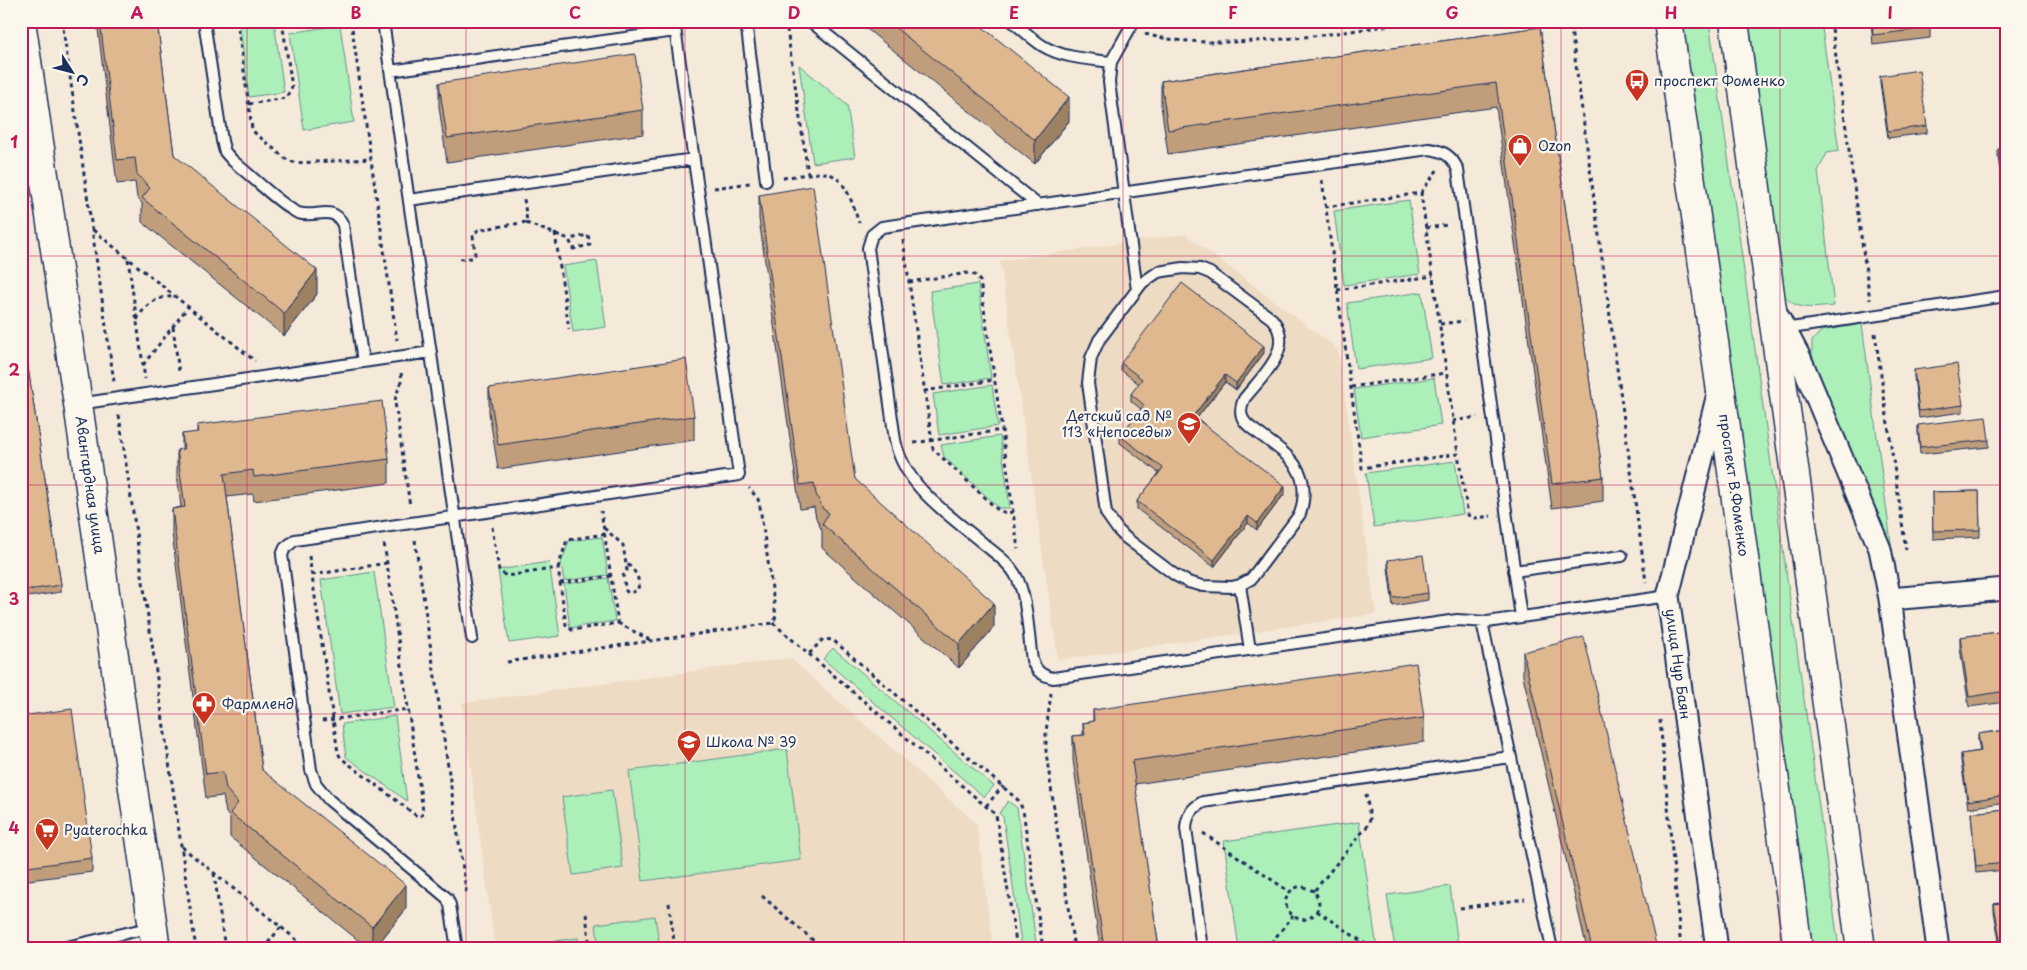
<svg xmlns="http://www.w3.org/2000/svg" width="2027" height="970" viewBox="0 0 2027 970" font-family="'Playpen Sans',sans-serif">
	<rect width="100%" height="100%" fill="#f5ead9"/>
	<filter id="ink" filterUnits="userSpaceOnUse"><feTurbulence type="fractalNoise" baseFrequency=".02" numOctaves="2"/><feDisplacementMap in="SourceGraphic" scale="10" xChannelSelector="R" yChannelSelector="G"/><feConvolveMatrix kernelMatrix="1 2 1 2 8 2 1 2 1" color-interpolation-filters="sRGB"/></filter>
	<g filter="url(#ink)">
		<path fill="#eedbc3" d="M1185,234L1338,349L1376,614L1058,660L1000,261Z
			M790,658L977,824L993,949H495L462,703Z"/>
		<path fill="#acefb9" stroke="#648f8c" d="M239,21H274L284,92L249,97Z
			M1689,21H1709L1839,949H1807L1678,23Z
			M1740,21H1821L1839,151L1827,153L1818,171L1834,306C1809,308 1794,312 1779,289Z
			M340,25L354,122L304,130L290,33Z
			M799,65L847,105L855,157L813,163Z
			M1409,200L1420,274L1344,285L1334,211Z
			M597,261L606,327L573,332L563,266Z
			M978,284L991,378L944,385L930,291Z
			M1422,292L1432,358L1356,369L1347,303Z
			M1862,324L1896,580L1812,356V341L1821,331Z
			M1434,378L1441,425L1361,437L1354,389Z
			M992,385L998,426L939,435L933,394Z
			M1000,436L1010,508H999L944,457L941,445Z
			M1455,461L1463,514L1374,527L1366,473Z
			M602,537L608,575L564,581L561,563L569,541Z
			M549,562L560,636L509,643L498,570Z
			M374,572L394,707L340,714L321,580Z
			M608,578L615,621L570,628L564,584Z
			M833,648L994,786L984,797L823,659Z
			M395,716L407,801L346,757L342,724Z
			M787,749L801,860L643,881L629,771Z
			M612,790L623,868L573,875L562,797Z
			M1008,801L1017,808L1037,949H1022L1003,817L999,813Z
			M1359,822L1377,949H1239L1224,841Z
			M1450,886L1458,945L1435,949H1395L1387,895Z
			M655,916L660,949H599L596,924Z
			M578,938L580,949H519L518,946Z"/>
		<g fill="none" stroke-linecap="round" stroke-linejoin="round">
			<defs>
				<path id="lane" d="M204,21L222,141L225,152L233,161C248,173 283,207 298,213C316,219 333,203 343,225L363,362
					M383,21L472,638
					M746,21L766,181
					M810,21L1038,205
					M1012,21C1022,29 1032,39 1043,46C1063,58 1088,59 1111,62
					M1134,21L1111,62L1109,82L1137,290
					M390,71L675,31
					M409,200L694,159
					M1183,268L1200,269L1210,273L1272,319C1296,348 1262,376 1244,399C1239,411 1240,419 1250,427C1282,452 1315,466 1300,514L1251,579L1240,585L1232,587L1203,586L1188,582L1175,575L1126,538L1118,530L1106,513L1088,383L1091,358L1099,340L1142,283L1158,272Z
					M1784,329L2006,296
					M78,404L431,352
					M1514,571L1622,556
					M1240,585L1250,650
					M1521,617L1458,170C1452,156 1444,151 1429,149L882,227L872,235L868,248L895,440C904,487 951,516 985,545C996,554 1008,562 1015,574C1028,596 1028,634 1032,660C1036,671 1041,675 1053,678L1457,620L1487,622L1668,596
					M1482,622L1552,949
					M58,949L152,927
					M457,949L450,905L447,898L329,800L316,784L311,770L282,555L285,548L295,540L739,475L674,21
					M1202,949L1186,828C1187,815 1192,808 1203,802L1510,757"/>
				<path id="street" d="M1776,313L1800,358L1880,549L1890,599L1938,949
					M1890,599L2006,589
					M1717,949L1668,596L1718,394"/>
				<path id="secondary" d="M21,21L78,404L156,949
					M1668,21L1720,384L1798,949
					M1734,21L1771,302L1861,949"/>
			</defs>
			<use href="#lane" stroke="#1b2f5e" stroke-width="14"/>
			<use href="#street" stroke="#1b2f5e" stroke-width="25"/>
			<use href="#secondary" stroke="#1b2f5e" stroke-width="31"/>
			<path stroke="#1b2f5e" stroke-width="3" stroke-dasharray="4 4" stroke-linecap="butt" d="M62,21L114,382
				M237,21L252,129L255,133L286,159L295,163L371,159
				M351,21L397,340
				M789,21L787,29L808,174
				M1637,21L1571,29L1646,582
				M1831,21L1870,300
				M1145,34C1170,41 1195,42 1220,42C1287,42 1352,31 1417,21
				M249,104L286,98L292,87L282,21
				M783,178C796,176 809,173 822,173C845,172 853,206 859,223
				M1322,180L1362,468L1458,454L1468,515L1475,518L1491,516
				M714,188L750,183
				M1421,193L1438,169
				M1325,207L1421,193L1458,454
				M526,223L569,239L573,249L590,245L588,235L569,239
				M1426,228L1448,225
				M93,230L255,361
				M555,233L569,329
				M903,240L933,449L998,510L1006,513L1013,512
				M128,259L145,379
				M460,259L472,258L475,255L473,235L478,230L527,222L524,199
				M909,282L968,273L975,275L980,281L1002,430
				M1337,290L1433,276
				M137,320C145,304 158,295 176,297
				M1440,324L1464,321
				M173,327L179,373
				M1875,333L1906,550
				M143,365L188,307
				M401,373C403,387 396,389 395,402L410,506
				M1351,387L1446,373
				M924,391L994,380
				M119,415L196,949
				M1453,421L1477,417
				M914,443L1002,430L1018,549
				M492,527L499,570L506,576L558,568L566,625L572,630L618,623L601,511
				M604,528L623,545L627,571L623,576L626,591L628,593L637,591C642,580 635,570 626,563
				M415,540L466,890L464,895
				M309,556L338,753L341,758L418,817L422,815L423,811L384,543
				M558,568L567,540L605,534
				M312,575L387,563
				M560,583L611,576
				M618,623L650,640
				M773,623L809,654L823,639L833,640L1018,800L1023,810L1043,949
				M809,654L996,815L1017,949
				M507,662L773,623L776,616L760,507L758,499L749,488
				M1051,693L1046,732V752L1074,949
				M1660,720L1681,949
				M322,721L408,709
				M986,806L1003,786
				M1203,833L1290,892
				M182,847L308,949
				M214,873L225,949
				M1314,891L1301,886C1267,895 1298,936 1316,912C1321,905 1319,898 1314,891L1369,824L1370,818L1366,794
				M762,896L823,949
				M669,903L675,949
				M1460,908L1525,899
				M1317,911L1373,949
				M586,914L590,949
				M263,949L281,927
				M1266,949L1293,916"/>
			<use href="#lane" stroke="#fbf7ec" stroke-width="10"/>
			<use href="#street" stroke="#fbf7ec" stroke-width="21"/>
			<use href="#secondary" stroke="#fbf7ec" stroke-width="28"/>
		</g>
		<path fill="#c09e7b" stroke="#1b2f5e" d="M97,21H157L174,155L317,294L284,336L142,222V203L137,198L135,182L117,184Z
			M857,21H975L1069,121L1035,164Z
			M1871,21H1930V38L1873,45Z
			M1540,27L1603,477V501L1552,508L1496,107L1168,154L1161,105V81Z
			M1880,76L1927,126V133L1888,138L1880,83Z
			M439,83L643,110V134L447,162L439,107Z
			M2006,148V222L1998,156V149Z
			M759,195L855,479L994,627L959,668L822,548V531L816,518L814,507L800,509L759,219Z
			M21,321L61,585V592L21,598Z
			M1264,353L1236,390L1225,382L1197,418L1285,493L1257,530L1248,523L1214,567L1137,509V501L1159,473L1120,443V436L1141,409L1131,401V394L1139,384L1121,370V363Z
			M1914,370L1963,405V412L1919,418L1914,377Z
			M489,388L694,416V440L498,469L489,412Z
			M197,425L389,459V483L254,501L253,494L227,497L262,770L406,909L374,949H369L230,837V818L226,813L223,796L206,798L172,533V509L181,507L177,474V450L182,449V434L197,433Z
			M1918,425L1989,440V447L1920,454L1918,432Z
			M1979,491L1980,537L1933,539L1932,492Z
			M1388,560L1428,593V600L1393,606L1388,568Z
			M2006,631V702L1969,707L1960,648V637Z
			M1523,652L1657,949H1587L1523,676Z
			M1093,710L1424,718V742L1135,784L1159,949H1100L1073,760V736L1083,735V723L1093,721Z
			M21,716L92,858V872L21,881Z
			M2006,730V802L1968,808L1961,761V754L1980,751L1978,741V734Z
			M2006,809V870L1976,873L1971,813Z
			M2006,902V946L2000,947L1994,911V904Z"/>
		<path fill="#9c8164" stroke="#1b2f5e" d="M1069,97V121L1035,164V140Z
			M317,270V294L284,336V313Z
			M1264,346V353L1236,390V383Z
			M1225,375V382L1193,423V416Z
			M1285,486V493L1257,530V523Z
			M1248,516V523L1214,567V560Z
			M994,603V627L959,668V644Z
			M406,885V909L374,949H372V927Z"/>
		<path fill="#dfb88f" stroke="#1b2f5e" d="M100,21H157L174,155L317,270L284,313L142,198L150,188L137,174L135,158L117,160Z
			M887,21H975L1069,97L1035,140Z
			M1872,21H1930V28L1873,35Z
			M1540,27L1603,477L1552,484L1496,83L1168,130L1161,81Z
			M635,54L643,110L447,138L439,83Z
			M1919,70L1927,126L1888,131L1880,76Z
			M2006,148V215L1998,149Z
			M813,186L855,479L994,603L959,644L822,524L829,513L823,509L816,494L814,483L800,485L759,195Z
			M1182,283L1264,346L1236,383L1225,375L1193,416L1285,486L1257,523L1248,516L1214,560L1137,501L1163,468L1120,436L1144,405L1131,394L1142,379L1121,363Z
			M21,321L61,585L21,591Z
			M686,359L694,416L498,445L489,388Z
			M1957,364L1963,405L1919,411L1914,370Z
			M382,401L389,459L254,477L253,470L224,474L262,770L406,885L372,927L230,813L238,803L226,789L223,772L206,774L172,509L185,507L177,450L184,449L182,434L198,432L197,425Z
			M1986,417L1989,440L1920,447L1918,425Z
			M1979,491L1980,530L1933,531L1932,492Z
			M1423,555L1428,593L1393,598L1388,560Z
			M2006,631V691L1969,697L1960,637Z
			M1584,637L1657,949H1592L1523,652Z
			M1416,663L1424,718L1132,761L1159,949H1104L1073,736L1085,735L1083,723L1094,721L1093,710Z
			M72,709L92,858L21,868V716Z
			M2006,730V795L1968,801L1961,754L1981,751L1978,734Z
			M2006,809V863L1976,866L1971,813Z
			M2006,902V939L2000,940L1994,904Z"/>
	</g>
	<path fill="none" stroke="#c2185b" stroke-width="1" stroke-opacity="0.55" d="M247,21V949M466,21V949M685,21V949M904,21V949M1123,21V949M1342,21V949M1561,21V949M1780,21V949M21,256H2006M21,485H2006M21,714H2006"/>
	<defs>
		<symbol id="bus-pin" viewBox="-11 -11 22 30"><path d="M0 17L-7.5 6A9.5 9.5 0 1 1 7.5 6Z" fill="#c8321e" stroke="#fbf7ec"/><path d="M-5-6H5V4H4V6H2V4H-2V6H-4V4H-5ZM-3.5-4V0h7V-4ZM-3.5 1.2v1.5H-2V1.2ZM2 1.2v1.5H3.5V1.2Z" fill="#fff"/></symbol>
		<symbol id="shop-pin" viewBox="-11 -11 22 30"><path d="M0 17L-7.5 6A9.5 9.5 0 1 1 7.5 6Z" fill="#c8321e" stroke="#fbf7ec"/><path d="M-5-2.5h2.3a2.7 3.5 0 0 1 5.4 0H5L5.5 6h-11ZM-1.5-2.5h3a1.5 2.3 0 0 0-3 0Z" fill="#fff"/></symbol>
		<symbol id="school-pin" viewBox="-11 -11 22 30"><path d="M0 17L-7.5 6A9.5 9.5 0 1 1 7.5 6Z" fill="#c8321e" stroke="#fbf7ec"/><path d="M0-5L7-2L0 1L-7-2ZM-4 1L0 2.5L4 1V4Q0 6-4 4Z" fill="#fff"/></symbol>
		<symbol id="pharmacy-pin" viewBox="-11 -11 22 30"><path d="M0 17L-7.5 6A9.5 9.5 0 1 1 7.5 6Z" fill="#c8321e" stroke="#fbf7ec"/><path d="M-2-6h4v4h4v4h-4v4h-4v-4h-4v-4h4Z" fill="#fff"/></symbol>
		<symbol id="supermarket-pin" viewBox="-11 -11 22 30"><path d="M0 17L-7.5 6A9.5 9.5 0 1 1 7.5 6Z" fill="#c8321e" stroke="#fbf7ec"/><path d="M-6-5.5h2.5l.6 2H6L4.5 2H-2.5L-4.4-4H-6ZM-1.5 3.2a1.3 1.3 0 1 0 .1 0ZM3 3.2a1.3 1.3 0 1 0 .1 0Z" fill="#fff"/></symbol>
	</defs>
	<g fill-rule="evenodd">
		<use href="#bus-pin" x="1623" y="67" width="28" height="38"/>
		<use href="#shop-pin" x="1506" y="132" width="28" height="38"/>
		<use href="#school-pin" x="1175" y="410" width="28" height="38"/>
		<use href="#pharmacy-pin" x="190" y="690" width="28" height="38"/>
		<use href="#school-pin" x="675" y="728" width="28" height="38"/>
		<use href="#supermarket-pin" x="33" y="816" width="28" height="38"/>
	</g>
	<g text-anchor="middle" stroke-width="4.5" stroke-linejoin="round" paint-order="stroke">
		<g font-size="14" fill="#1b2f5e" stroke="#fbf7ec" text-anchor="start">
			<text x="1654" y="86">проспект Фоменко</text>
			<text x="1538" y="151">Ozon</text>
			<text x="1172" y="421" text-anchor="end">Детский сад №<tspan x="1172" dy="16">113 «Непоседы»</tspan></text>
			<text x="222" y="709">Фармленд</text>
			<text x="706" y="747">Школа № 39</text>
			<text x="64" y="835">Pyaterochka</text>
		</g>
		<g font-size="14" fill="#1b2f5e" stroke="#fbf7ec">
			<text transform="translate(90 485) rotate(82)" y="5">Авангардная улица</text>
			<text transform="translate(1734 485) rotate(82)" y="5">проспект В.Фоменко</text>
			<text transform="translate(1678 664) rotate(82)" y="5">улица Нур Баян</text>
		</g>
	</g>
	<rect width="2027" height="970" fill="none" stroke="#fbf7ec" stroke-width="55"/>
	<g transform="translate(72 72) rotate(126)" stroke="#fbf7ec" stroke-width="4" paint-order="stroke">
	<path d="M0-4L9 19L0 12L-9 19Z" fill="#1b2f5e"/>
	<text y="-8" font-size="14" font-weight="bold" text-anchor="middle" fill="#1b2f5e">С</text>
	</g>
	<rect x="28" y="28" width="1972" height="914" fill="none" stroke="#c2185b" stroke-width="2"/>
	<g font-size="16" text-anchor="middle" font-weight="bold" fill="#c2185b">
		<text x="137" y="19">A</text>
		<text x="356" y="19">B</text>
		<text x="575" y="19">C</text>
		<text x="794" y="19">D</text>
		<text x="1014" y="19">E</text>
		<text x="1233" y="19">F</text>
		<text x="1452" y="19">G</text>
		<text x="1671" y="19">H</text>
		<text x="1890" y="19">I</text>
		<text x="14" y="148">1</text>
		<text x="14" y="376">2</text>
		<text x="14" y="605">3</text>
		<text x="14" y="834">4</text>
	</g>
</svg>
